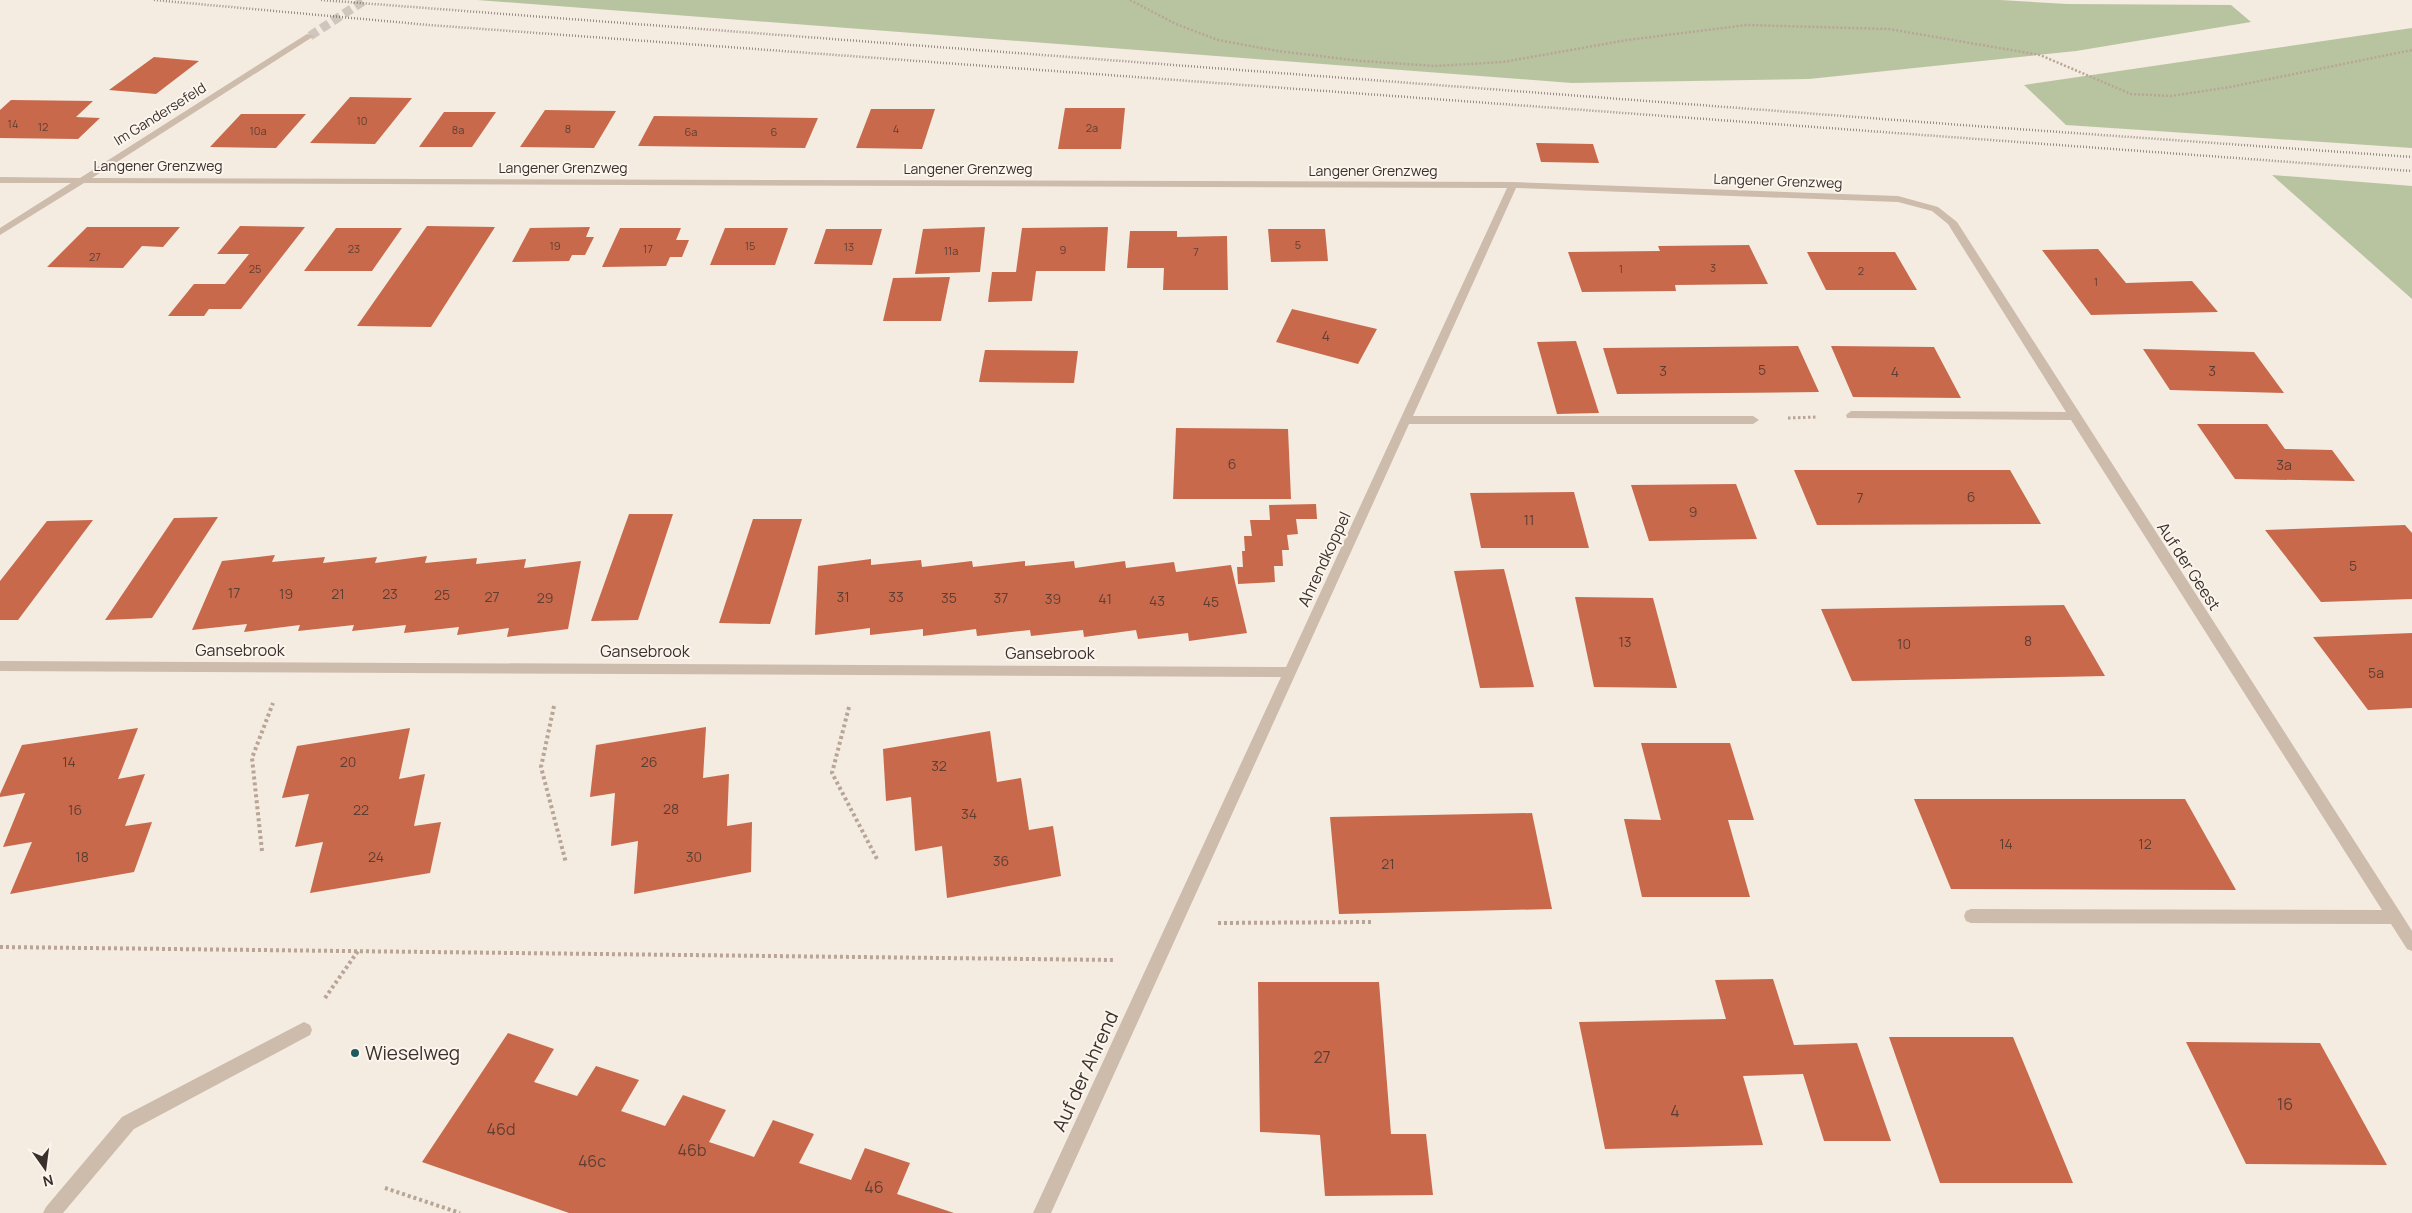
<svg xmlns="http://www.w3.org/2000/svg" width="2412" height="1213" viewBox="0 0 2412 1213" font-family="Manrope,sans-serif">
	<rect width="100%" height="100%" fill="#f4ebe1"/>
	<path fill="#b8c4a0" d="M477,0H2000L2067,4L2231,5L2251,22L2076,51L1809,79L1572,83Z
		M2412,28V148L2066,125L2024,85Z
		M2272,175L2412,186V299Z"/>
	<path fill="#c8694b" d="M154,57L199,61L156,94L109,90Z
		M350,97L412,98L375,144L310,143Z
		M11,100L93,101L76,117L100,118L78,139L0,138V110Z
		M1065,108H1125L1121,149H1058Z
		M871,109H935L922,149L856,148Z
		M545,110L616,111L594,148L520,147Z
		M444,112H496L472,147H419Z
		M241,114H306L276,148L210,147Z
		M654,116L743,117L818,118L805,148L638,146Z
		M1536,143L1593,144L1599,163L1541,162Z
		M240,226L305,227L241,309H209L204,316H168L194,284H225L249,254H217Z
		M427,226L495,227L431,327L357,326Z
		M87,227H180L163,247L142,246L123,268L47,267Z
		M590,227L586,237H594L585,255H572L569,261L512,262L530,228Z
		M985,227L980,272L915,274L923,229Z
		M1108,227L1105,271H1036L1032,301L988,302L992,272H1016L1022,228Z
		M336,228H402L372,271H304Z
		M620,228H681L676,240H689L682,257H670L666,266L602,267Z
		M725,228H788L775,265H710Z
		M826,229H882L872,265L814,264Z
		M1268,229H1325L1328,261L1271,262Z
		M1130,231H1177V237L1227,236L1228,290H1163L1164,268H1127Z
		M1749,245L1768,284L1675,285L1676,291L1582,292L1568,252L1660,251L1658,246Z
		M2098,249L2126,283L2192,281L2218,312L2091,315L2042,250Z
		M1807,252H1895L1917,290H1826Z
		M950,277L941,321H883L893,278Z
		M1292,309L1377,329L1358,364L1276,342Z
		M1576,341L1599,413L1557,414L1537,342Z
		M1798,346L1819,392L1617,394L1603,348Z
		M1831,346L1934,347L1961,398L1853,397Z
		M2143,349L2254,352L2284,393L2170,390Z
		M985,350L1078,351L1074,383L979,382Z
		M2197,424H2267L2285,449L2332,450L2355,481L2235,479Z
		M1176,428L1288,429L1291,499H1173Z
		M1794,470H2010L2041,524L1817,525Z
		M1736,484L1757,539L1649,541L1631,485Z
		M1574,492L1589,548H1481L1470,493Z
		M1316,504L1317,519H1296L1298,534L1287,535L1289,550H1282L1283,566H1274L1275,582L1238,584L1237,567H1243L1242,551H1245L1244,536H1252L1250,520H1270L1269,505Z
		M629,514H673L638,620L591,621Z
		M218,517L152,618L105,620L174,518Z
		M753,519H802L770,624L719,623Z
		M93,520L18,620H0V581L47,521Z
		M2405,525L2412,533V599L2321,602L2265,530Z
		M275,555L272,562L325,557L323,563L377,557L375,563L427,556L425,563L477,558L476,564L526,559L524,568L581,561L568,629L507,637L509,628L457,635L459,627L404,633L406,625L352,631L354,625L298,631L300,625L244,632L247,624L192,630L222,561Z
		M871,559V565L921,560L922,567L972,561L973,567L1025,561V566L1074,561L1075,568L1125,561L1126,568L1174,562L1176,572L1231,565L1247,633L1189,641L1188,633L1138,639L1136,630L1084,637L1083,630L1031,636L1030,630L977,636L976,629L923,636V629L870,635V628L815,635L818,566Z
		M1504,569L1534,687L1480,688L1454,571Z
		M1575,597L1653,598L1677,688L1594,687Z
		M2064,605L2105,676L1852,681L1821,609Z
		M2412,633V708L2368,710L2313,637Z
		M706,727L703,778L729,774L727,826L752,822L751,872L634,894L638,841L611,846L615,793L590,797L596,745Z
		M138,728L118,779L145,774L125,826L152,822L134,872L10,894L32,842L3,847L25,793L0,797V794L22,745Z
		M410,728L399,779L425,774L414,826L441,822L430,873L310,893L323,842L295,847L309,794L282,798L297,746Z
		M990,731L997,782L1021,778L1029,830L1053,826L1061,876L947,898L942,846L915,851L911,797L886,801L883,749Z
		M1641,743H1730L1754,820H1728L1750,897H1642L1624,819L1661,820Z
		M1914,799H2185L2236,890L1951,889Z
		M1532,813L1552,909L1339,914L1330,817Z
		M1773,979L1794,1045L1857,1043L1891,1141H1824L1803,1074L1743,1076L1763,1145L1605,1149L1579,1022L1726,1019L1715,980Z
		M1258,982H1379L1391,1134H1426L1433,1195L1325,1196L1320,1135L1260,1132Z
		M508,1033L554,1049L534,1082L577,1096L596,1066L639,1080L621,1111L665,1126L683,1095L726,1110L709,1142L754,1157L773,1120L814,1134L799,1163L851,1180L865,1148L910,1163L897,1194L954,1213H569L422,1162Z
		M1889,1037H2013L2073,1183H1940Z
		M2186,1042L2320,1043L2387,1165L2246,1164Z"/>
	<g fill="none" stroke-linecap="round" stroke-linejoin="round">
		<path stroke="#cfc6bd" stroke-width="9" stroke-dasharray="9 4.5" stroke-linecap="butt" d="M310,36L365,0"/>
		<path stroke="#b9a596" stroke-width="2.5" stroke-dasharray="2 2" stroke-linecap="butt" d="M1130,0L1176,24L1218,40L1278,51L1361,61L1435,66L1503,62L1627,40L1747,25L1889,29L2040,55L2131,94L2171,96L2230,87L2412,50"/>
		<path stroke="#b9a596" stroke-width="3" stroke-dasharray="2.5 2.5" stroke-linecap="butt" d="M1788,418L1817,417"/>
		<path stroke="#b9a596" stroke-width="4" stroke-dasharray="3 3" stroke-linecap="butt" d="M554,706L541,767L566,863
			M849,707L832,773L877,859
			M262,851L252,758L273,703
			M1218,923L1372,922
			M0,947L1114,960
			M325,998L358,951
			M385,1188L460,1213"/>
		<path fill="#cdbbac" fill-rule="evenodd" d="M307,34L314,36L92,178L1513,182L1898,196L1938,207L1957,222L2400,912L2412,931V951L2407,949L2391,924L1971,923L1966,921L1964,916L1966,911L1971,909L2382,910L2071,420L1847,418L1846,415L1851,411L2066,412L1948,224L1932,211L1898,202L1516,188L1413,416H1753L1759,420L1753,424H1409L1051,1213H1033L1281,677L0,671V661L1286,667L1507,188L84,183L0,235V228L71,183H0V177L80,178Z
			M304,1022L310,1025L312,1030L310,1035L134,1129L63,1213H43L46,1207L122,1117Z"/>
		<path stroke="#3b302b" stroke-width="2.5" stroke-dasharray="0.5 2.5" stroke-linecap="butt" d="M154,0L429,25L2412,171
			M321,0L1975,126L2412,157"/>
	</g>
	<circle fill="#1f5a5e" stroke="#fbf5ee" stroke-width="2" cx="355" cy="1053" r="5"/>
	<g text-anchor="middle" stroke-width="4" stroke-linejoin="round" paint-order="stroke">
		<g font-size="11" fill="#5e3e33">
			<text x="362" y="125">10</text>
			<text x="13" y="128">14</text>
			<text x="43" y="131">12</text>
			<text x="1092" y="132">2a</text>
			<text x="568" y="133">8</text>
			<text x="896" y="133">4</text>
			<text x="458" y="134">8a</text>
			<text x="258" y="135">10a</text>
			<text x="691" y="136">6a</text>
			<text x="774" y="136">6</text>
			<text x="1298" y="249">5</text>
			<text x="555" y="250">19</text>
			<text x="750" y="250">15</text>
			<text x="849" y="251">13</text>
			<text x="354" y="253">23</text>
			<text x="648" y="253">17</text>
			<text x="1063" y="254">9</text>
			<text x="951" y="255">11a</text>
			<text x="1196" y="256">7</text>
			<text x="95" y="261">27</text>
			<text x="1713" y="272">3</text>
			<text x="255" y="273">25</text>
			<text x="1621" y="273">1</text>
			<text x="1861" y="275">2</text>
			<text x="2096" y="286">1</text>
		</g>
		<g font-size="14" fill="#3b302b" stroke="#fbf5ee">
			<text transform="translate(160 114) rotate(-32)" y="5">Im Gandersefeld</text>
			<text x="158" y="171">Langener Grenzweg</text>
			<text x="563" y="173">Langener Grenzweg</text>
			<text x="968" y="174">Langener Grenzweg</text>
			<text x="1373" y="176">Langener Grenzweg</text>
			<text transform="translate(1778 181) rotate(2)" y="5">Langener Grenzweg</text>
		</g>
		<g font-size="14" fill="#5e3e33">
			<text x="1326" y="341">4</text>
			<text x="1762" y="375">5</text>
			<text x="1663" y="376">3</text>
			<text x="2212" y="376">3</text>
			<text x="1895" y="377">4</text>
			<text x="1232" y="469">6</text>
			<text x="2284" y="470">3a</text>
			<text x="1971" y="502">6</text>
			<text x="1860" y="503">7</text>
			<text x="1693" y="517">9</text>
			<text x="1529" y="525">11</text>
			<text x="2353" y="571">5</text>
			<text x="234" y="598">17</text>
			<text x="286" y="599">19</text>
			<text x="338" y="599">21</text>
			<text x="390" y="599">23</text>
			<text x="442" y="600">25</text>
			<text x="492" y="602">27</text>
			<text x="843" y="602">31</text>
			<text x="896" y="602">33</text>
			<text x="545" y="603">29</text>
			<text x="949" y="603">35</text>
			<text x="1001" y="603">37</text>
			<text x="1053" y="604">39</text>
			<text x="1105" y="604">41</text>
			<text x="1157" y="606">43</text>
			<text x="1211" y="607">45</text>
			<text x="2028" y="646">8</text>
			<text x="1625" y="647">13</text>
			<text x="1904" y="649">10</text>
			<text x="2376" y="678">5a</text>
			<text x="69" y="767">14</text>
			<text x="348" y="767">20</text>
			<text x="649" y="767">26</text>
			<text x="939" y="771">32</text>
			<text x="671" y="814">28</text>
			<text x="75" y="815">16</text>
			<text x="361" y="815">22</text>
			<text x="969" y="819">34</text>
			<text x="2006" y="849">14</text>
			<text x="2145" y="849">12</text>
			<text x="82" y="862">18</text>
			<text x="376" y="862">24</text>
			<text x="694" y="862">30</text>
			<text x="1001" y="866">36</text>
			<text x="1388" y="869">21</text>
		</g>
		<g font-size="16" fill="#3b302b" stroke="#fbf5ee">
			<text transform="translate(1324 559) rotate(-65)" y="6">Ahrendkoppel</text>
			<text transform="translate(2189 566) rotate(57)" y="6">Auf der Geest</text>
			<text x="240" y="656">Gansebrook</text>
			<text x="645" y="657">Gansebrook</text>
			<text x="1050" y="659">Gansebrook</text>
		</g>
		<g font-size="16" fill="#5e3e33">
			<text x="1322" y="1063">27</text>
			<text x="2285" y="1110">16</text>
			<text x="1675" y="1117">4</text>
			<text x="501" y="1135">46d</text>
			<text x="692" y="1156">46b</text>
			<text x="592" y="1167">46c</text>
			<text x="874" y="1193">46</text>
		</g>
		<g font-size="19" fill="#3b302b" stroke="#fbf5ee" text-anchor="start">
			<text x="365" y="1060">Wieselweg</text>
		</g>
		<g font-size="19" fill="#3b302b" stroke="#fbf5ee">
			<text transform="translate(1085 1071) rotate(-65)" y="7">Auf der Ahrend</text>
		</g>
	</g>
	<g transform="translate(45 1168) rotate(166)" stroke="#fbf5ee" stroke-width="4" paint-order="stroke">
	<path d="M0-4L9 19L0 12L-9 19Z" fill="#3b302b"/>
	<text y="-8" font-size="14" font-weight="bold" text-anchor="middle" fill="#3b302b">N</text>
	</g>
</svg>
